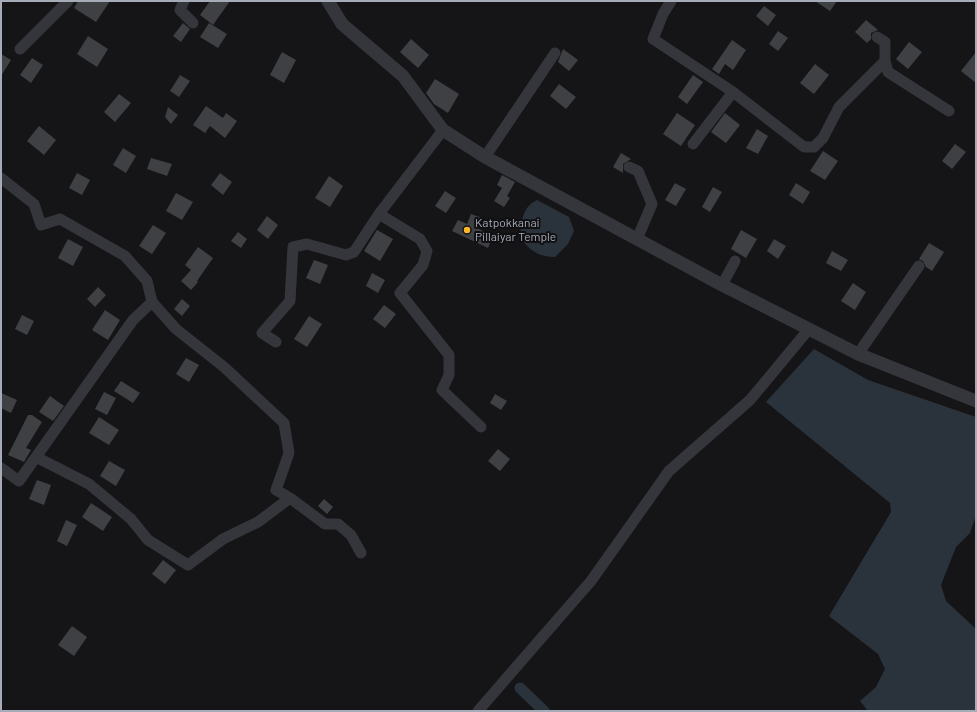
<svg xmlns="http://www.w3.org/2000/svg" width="977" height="712" viewBox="0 0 977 712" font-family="Barlow,sans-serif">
	<rect width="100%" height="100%" fill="#151517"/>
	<path fill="#2a333b" d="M537,200L569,217L574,231L568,244L555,257C538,257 529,250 520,237C522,221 522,207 537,200Z
		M814,349L868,380L976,417V515L970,533L956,547L941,585L946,601L976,629V711H868L860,701L876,687L885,669L878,654L829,616L891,512L890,503L766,402Z"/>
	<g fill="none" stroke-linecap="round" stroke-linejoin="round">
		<path stroke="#2a333b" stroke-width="11" d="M520,688L544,711"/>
	</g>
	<path fill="#3f4044" d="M78,1H110L96,22L74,8Z
		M210,1H230L213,25L200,15Z
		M815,1H837L830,11Z
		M764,6L776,15L768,26L756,16Z
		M866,20L878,30L871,33V39L867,43L855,32Z
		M183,23L190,29L181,42L173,36Z
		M209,23L227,34L218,48L200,37Z
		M778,31L788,38L778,51L769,44Z
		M88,36L108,49L97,67L77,54Z
		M411,39L429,55L418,68L400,52Z
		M732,40L746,50L733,70L725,64L719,74L712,69Z
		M909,42L922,52L908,69L896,59Z
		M563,49L578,60L569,71L558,62Z
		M282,52L296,60L284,83L270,75Z
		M976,52V83L961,71Z
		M1,54L11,60L1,76Z
		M32,58L43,65L31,83L20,75Z
		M815,64L829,75L814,94L800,83Z
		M180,75L190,81L179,97L170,91Z
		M693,75L703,82L687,104L678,97Z
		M435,79L459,94L448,113L434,104L426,93Z
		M559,84L576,97L566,109L550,96Z
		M119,94L131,103L115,122L104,112Z
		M206,106L223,118L226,113L237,121L225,138L210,126L205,133L193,125Z
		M168,107L178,115L171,124L165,117Z
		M677,113L695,125L681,146L663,134Z
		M725,113L740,125L726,143L711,132Z
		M39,126L56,140L44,155L27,141Z
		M757,129L768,136L758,154L746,148Z
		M955,144L966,152L952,169L942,161Z
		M123,148L136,156L126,173L113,165Z
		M823,151L838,161L825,180L810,171Z
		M621,153L631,159L623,164V173L613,167Z
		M151,158L172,164L167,176L147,169Z
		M77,173L90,180L82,195L69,188Z
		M220,173L232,182L223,195L211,185Z
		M502,175L515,182L507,196L510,198L504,207L494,201L502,188L497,185Z
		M329,176L343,186L330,207L315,198Z
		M675,183L686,189L676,206L665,200Z
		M796,183L810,192L803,204L789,195Z
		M713,187L722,192L710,212L702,207Z
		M445,191L456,198L446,213L435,206Z
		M176,193L193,202L182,220L166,211Z
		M471,214L482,218L477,228L493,236L488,248L452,231L458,220L467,224Z
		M267,216L278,225L268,239L257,230Z
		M153,225L166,233L152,254L139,246Z
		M377,230L393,239L380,261L364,251Z
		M741,230L757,239L746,258L731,249Z
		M238,232L247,239L241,248L231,241Z
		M68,239L83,247L73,266L58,258Z
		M774,239L786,246L778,259L767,251Z
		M929,243L944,252L932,271L926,267L923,261L919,259Z
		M198,247L213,258L197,281L198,282L191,290L181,281L191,270L185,265Z
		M832,251L848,260L841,271L826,263Z
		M314,260L328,265L320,284L306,278Z
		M372,273L385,280L378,293L366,286Z
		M853,283L866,292L855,310L841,301Z
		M98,287L106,295L95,307L87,299Z
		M182,299L190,306L182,316L174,309Z
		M384,305L396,314L385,328L373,319Z
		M105,310L120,320L108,340L92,330Z
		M22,315L34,321L27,335L15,329Z
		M309,316L322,324L307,347L294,339Z
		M186,358L199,365L189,382L176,374Z
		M121,381L140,393L133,403L114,391Z
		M104,392L116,398L107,415L95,409Z
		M1,393L17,400L11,413L1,408Z
		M495,394L507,401L501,410L490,403Z
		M50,396L64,406L53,421L39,412Z
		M28,415H32L42,422L26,448L31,450L24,462L8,455Z
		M99,417L119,430L109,445L89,433Z
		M498,449L510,459L500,471L488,461Z
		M109,461L125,470L116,486L100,476Z
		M37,480L51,485L44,505L29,499Z
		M324,499L333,507L327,514L318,506Z
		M91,503L112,517L103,531L82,517Z
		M66,520L77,525L67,546L57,541Z
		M163,560L176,570L165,584L152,574Z
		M72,626L87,637L74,656L58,645Z"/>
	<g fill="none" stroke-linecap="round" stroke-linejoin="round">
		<path stroke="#35363c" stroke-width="11" d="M184,1L180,10L193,23
			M671,1L663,14L653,39L733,92
			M20,49L68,1
			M885,61L888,72L949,111
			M443,130L379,214L420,239L427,251L423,265L400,293L449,355V375L442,390L481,427
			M693,144L733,92L804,147H814L823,138L839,107L885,61V42L877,37
			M485,157L555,53
			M629,167L638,171L652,204L637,239
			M1,178L34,204L41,225L60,219L125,256L147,281L152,302L133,320L19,481L1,468
			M722,285L735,261
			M152,302L176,329L224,367L284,423L289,453L276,490L290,498L325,524H338L351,535L361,553
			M276,342L262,333L290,301L293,247L307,244L346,255L354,252L379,214
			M858,354L919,266
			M36,457L89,484L131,519L148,540L188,565L223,539L258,522L290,498
			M478,711L591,581L669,471L750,400L809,329"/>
		<path stroke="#35363c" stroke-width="13" d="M328,1L342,24L403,76L443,130L485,157L722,285L858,354L976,401"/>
	</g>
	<circle fill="#fcb828" stroke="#101012" stroke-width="1.5" cx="467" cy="230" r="4"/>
	<g text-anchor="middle" stroke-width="4" stroke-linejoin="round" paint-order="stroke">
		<g font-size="12" fill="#a6abb8" stroke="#101012" text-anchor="start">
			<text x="475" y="227">Katpokkanai<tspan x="475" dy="14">Pillaiyar Temple</tspan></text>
		</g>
	</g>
	<rect width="977" height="712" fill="none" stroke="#a6abb8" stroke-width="4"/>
</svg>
